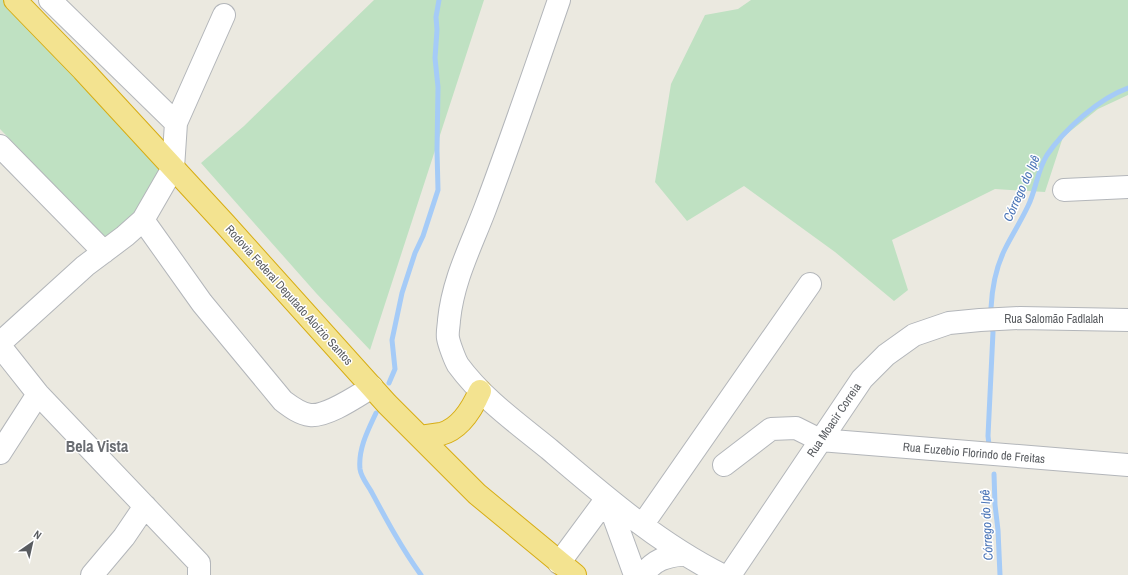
<svg xmlns="http://www.w3.org/2000/svg" width="1128" height="575" viewBox="0 0 1128 575" font-family="'Archivo Narrow',sans-serif">
	<rect width="100%" height="100%" fill="#ebe9e0"/>
	<path fill="#bfe1c2" d="M0,0H4L159,168L153,188L143,207L107,240L0,129Z
		M374,0H484L370,350L316,293L201,163L244,126Z
		M751,0H1128V95L1098,109L1063,137L1045,192L995,189L892,240L908,290L894,301L835,252L744,186L687,221L655,182L671,84L705,15L738,9Z"/>
	<g fill="none" stroke-linecap="round" stroke-linejoin="round">
		<path stroke="#a5cbf7" stroke-width="5" d="M991,308C992,289 996,267 1005,249C1012,235 1021,221 1028,206C1036,190 1037,171 1047,155C1064,130 1099,98 1128,88
			M389,383L395,369L392,340L402,293L415,253L423,236L438,190L437,150L438,87L435,58L437,30L436,17L439,0
			M376,413C368,430 358,449 360,469C361,477 367,484 371,491C386,519 402,549 421,575
			M989,445L988,436L993,332L991,326
			M994,474L995,505L998,530L1000,575"/>
		<defs>
			<path id="minor" d="M50,0L176,123
				M559,0C535,70 511,140 485,209C471,246 453,280 449,320C449,325 447,332 448,338C449,344 455,360 458,365C483,399 517,423 549,449C603,495 658,543 722,575
				M0,146L104,252
				M1064,190L1128,187
				M143,220L202,303L283,401C291,407 300,414 310,415C327,417 357,396 372,387
				M0,343L85,266L125,236L143,220L173,168L176,123L224,15
				M0,346L38,394L199,563V575
				M0,453L38,394
				M724,465L771,429L796,428L820,440L1128,465
				M607,498L635,575
				M643,524L810,284
				M559,563L607,498
				M92,575L124,537L145,506
				M642,575C656,559 664,557 684,554
				M730,575L862,379L886,355L914,335L949,323L980,320L1020,318L1128,320"/>
			<path id="highway" d="M15,0L83,70L225,224L387,404L477,494L575,575
				M420,437C427,436 434,435 441,434C460,429 473,407 480,391"/>
		</defs>
		<use href="#minor" stroke="#b3b6ba" stroke-width="24"/>
		<use href="#highway" stroke="#d7ad14" stroke-width="24"/>
		<use href="#minor" stroke="#fff" stroke-width="22"/>
		<use href="#highway" stroke="#f3e390" stroke-width="22"/>
	</g>
	<g text-anchor="middle" stroke-width="3" stroke-linejoin="round" paint-order="stroke">
		<g font-size="12" fill="#595c60" stroke="#fff">
			<text transform="translate(289 295) rotate(48)" y="4">Rodovia Federal Deputado Aloízio Santos</text>
			<text x="1054" y="323">Rua Salomão Fadlalah</text>
			<text transform="translate(834 420) rotate(-56)" y="4">Rua Moacir Correia</text>
			<text transform="translate(974 453) rotate(5)" y="4">Rua Euzebio Florindo de Freitas</text>
		</g>
		<g font-size="13" font-style="italic" fill="#4b75b7" stroke="#fff">
			<text transform="translate(1021 188) rotate(-66)" y="5">Córrego do Ipê</text>
			<text transform="translate(986 525) rotate(-93)" y="5">Córrego do Ipê</text>
		</g>
		<g font-size="16" font-weight="bold" fill="#6a6d72" stroke="#fff">
			<text x="97" y="452">Bela Vista</text>
		</g>
	</g>
	<g transform="translate(32 543) rotate(34)" stroke="#ffffff" stroke-width="3" paint-order="stroke">
	<path d="M0-3L7 15L0 10L-7 15Z" fill="#595c60"/>
	<text y="-6" font-size="11" font-weight="bold" text-anchor="middle" fill="#595c60">N</text>
	</g>
</svg>
